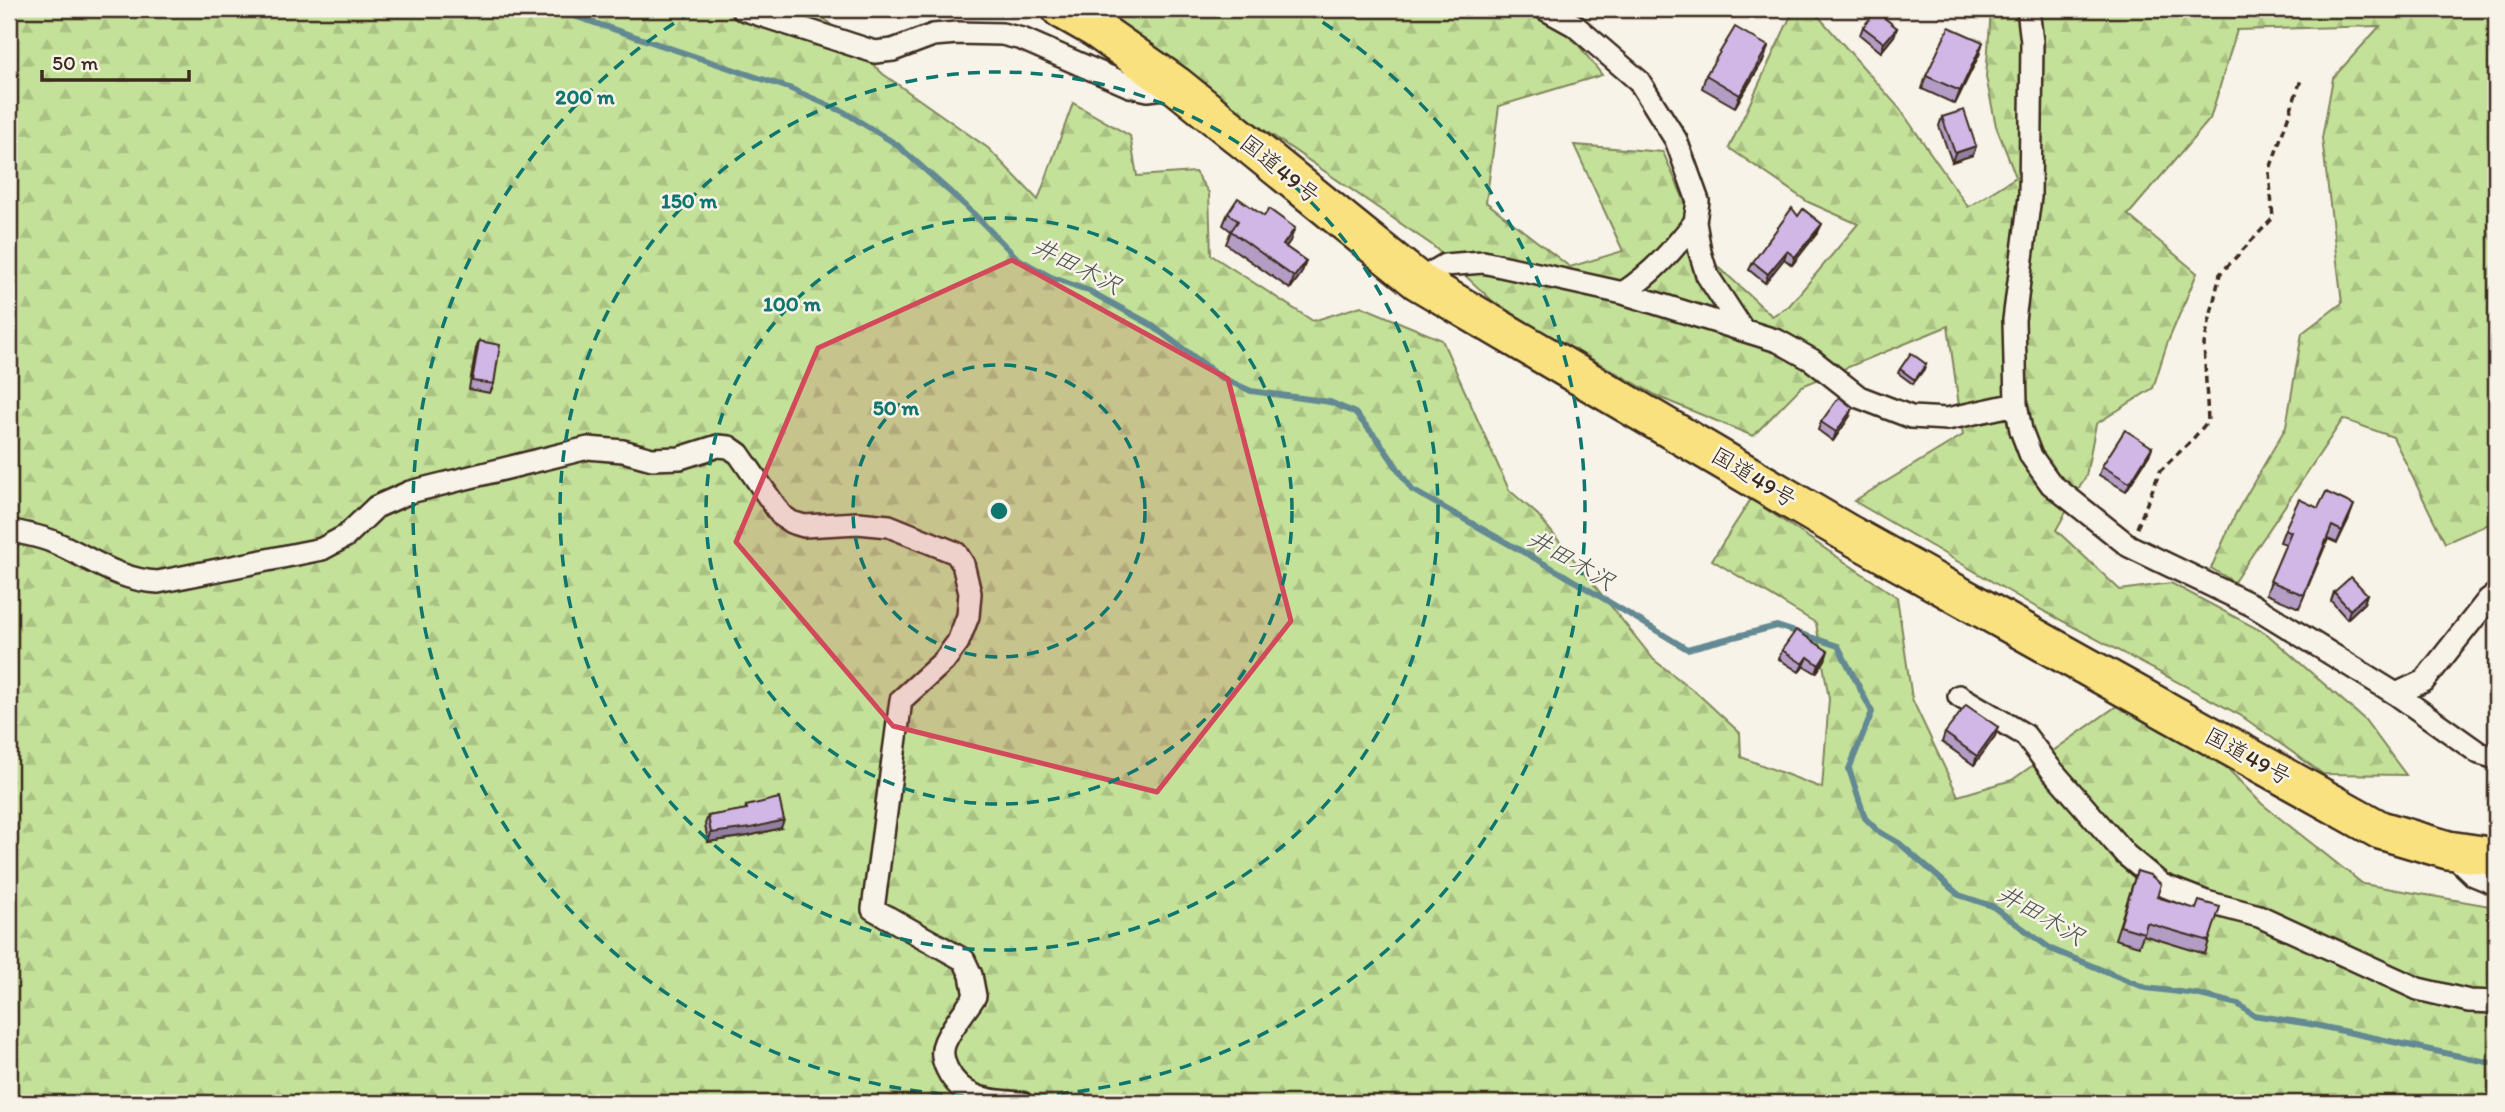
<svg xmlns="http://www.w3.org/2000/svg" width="2505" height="1112" viewBox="0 0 2505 1112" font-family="Itim,'Klee One',sans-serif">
	<defs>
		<pattern id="forest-firs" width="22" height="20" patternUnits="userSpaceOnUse" patternTransform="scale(1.75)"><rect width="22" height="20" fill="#c4e199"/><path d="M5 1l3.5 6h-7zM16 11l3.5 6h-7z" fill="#a9c183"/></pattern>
	</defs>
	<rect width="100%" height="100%" fill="#f7f3e8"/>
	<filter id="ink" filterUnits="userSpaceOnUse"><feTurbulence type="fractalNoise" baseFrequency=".0143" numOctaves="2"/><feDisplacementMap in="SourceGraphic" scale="14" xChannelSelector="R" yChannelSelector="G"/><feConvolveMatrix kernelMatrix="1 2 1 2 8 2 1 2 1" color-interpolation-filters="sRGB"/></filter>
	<g filter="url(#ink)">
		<path fill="url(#forest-firs)" stroke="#80865c" stroke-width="2" d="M9,9H814L883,74L988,148L1038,200L1073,103L1130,136L1137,176L1195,172L1209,193L1211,255L1313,321L1361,306L1442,340L1509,490L1538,515L1654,660L1698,694L1740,733L1741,757L1822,788L1829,699L1816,623L1712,560L1751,499L1897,597L1912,699L1958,796L2012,780L2128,698L2193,733L2262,804L2363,884L2496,907V1103H9Z
			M1097,9H1550L1602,75L1499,106L1486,202L1570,267L1623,251L1574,145L1663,152L1710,259L1772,316L1789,306L1858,224L1808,202L1729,148L1794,9H1812L1900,109L1968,207L2016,177L1996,126L1986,77L1991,9H2496V521L2445,543L2393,437L2343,419L2234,582L2211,568L2236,513L2286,427L2302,333L2342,303L2322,138L2333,78L2380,26L2237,30L2210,119L2128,215L2197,273L2167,344L2153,388L2096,424L2086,476L2056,530L2120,590L2171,583L2267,634L2365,720L2406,775L2323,774L2240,715L2034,606L1854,501L1963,435L1948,326L1802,386L1753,436L1661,398L1498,306L1432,245L1231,107Z"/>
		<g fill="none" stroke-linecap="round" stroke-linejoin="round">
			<path stroke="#648992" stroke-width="6" d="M553,9L789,88L844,112L896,144L966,206L1017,258L1051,277L1089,291L1150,324L1222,378L1251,391L1330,402L1355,413L1379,441L1412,490L1561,573L1687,649L1777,626L1838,646L1872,712L1849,769L1865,818L1878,831L1899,843L1959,895L1992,906L2051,949L2146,988L2196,994L2238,1004L2253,1015L2310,1024L2496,1064"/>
			<defs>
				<path id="street" d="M742,9L875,52L893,50L933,35L957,33L1002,34L1022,39L1130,86L1148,90L1177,86
					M1545,9L1574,25L1639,81L1676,140L1698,201L1695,222
					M2028,9L2032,42L2030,197L2014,320L2016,404L2021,430L2031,456L2051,484L2129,546L2252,605L2396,694L2479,753L2496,758
					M1418,281L1445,265L1483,262L1623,293L1778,341L1812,360L1859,397L1911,417L1947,419L2016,404
					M1623,293C1654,272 1672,251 1695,222L1700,252L1707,275L1743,330
					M9,530C24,534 42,536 56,543C91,558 117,580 158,582L322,549L346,536L376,507L410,492L588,448L623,451L652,459L680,458L718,446L729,447L739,454L781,515L791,522L804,526L858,523L889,526L956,553L963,564L970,593L968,616L958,642L944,661L901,700L873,909L964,960L971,975L975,996C966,1010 952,1026 945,1042C941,1051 943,1061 947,1069C962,1100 990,1101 1022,1103
					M2396,694L2424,681L2488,600L2496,594
					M1959,696L2025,735L2050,768L2126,855L2162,885L2206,902L2259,916L2418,989L2469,1001L2496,1002
					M2450,852L2474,875L2496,884"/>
				<path id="highway" d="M1061,9L1096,29L1177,86L1418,281L1847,533L2380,830L2448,850L2496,857"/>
			</defs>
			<use href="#street" stroke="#3b2a1e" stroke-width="26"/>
			<use href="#highway" stroke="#3b2a1e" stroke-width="42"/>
			<path stroke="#3b2a1e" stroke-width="3.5" stroke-dasharray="7 5" stroke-linecap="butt" d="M2137,528L2160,471L2192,440L2208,421L2204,344L2220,274L2273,218L2269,172L2302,77"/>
			<use href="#street" stroke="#f7f3e8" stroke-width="21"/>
			<use href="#highway" stroke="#fae180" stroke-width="37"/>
		</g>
		<path fill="#b39dc5" stroke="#3b2a1e" stroke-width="2" d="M1951,9H1975L1972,18Z
			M1863,27L1897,28L1894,36L1881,52L1860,35Z
			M1768,46L1764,59L1735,107L1702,88L1706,75Z
			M1979,55L1955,104L1922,89L1926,76Z
			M1942,117L1976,146L1973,155L1952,162L1939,126Z
			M1228,213L1290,241L1286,247L1306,261L1301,274L1290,289L1226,244L1231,231L1223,225Z
			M1798,216L1818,232L1792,265L1784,259L1765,283L1749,270L1753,262Z
			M479,341L494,384L490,393L469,389L476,349Z
			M1926,364L1925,368L1913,384L1898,373L1900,369Z
			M1850,416L1833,441L1818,430L1821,422Z
			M2152,447L2149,455L2126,491L2099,475L2102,466Z
			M2318,508L2349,518L2337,543L2328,539L2299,608L2266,594L2286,544L2280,542L2285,529Z
			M2334,592L2367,594L2364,603L2347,619L2331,601Z
			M1782,650L1825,660L1816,673L1804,666L1799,672L1779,659Z
			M1998,727L1995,736L1974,765L1942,742L1945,733Z
			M746,806L781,828L748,836L708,842L705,824L708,816L745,810Z
			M2137,871L2157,897L2209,941L2205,954L2143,935L2139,946L2115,939Z"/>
		<path fill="#9280a0" stroke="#3b2a1e" stroke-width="2" d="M1897,28L1894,36L1881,52L1884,43Z
			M1983,42L1979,55L1955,104L1960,91Z
			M1768,46L1764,59L1735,107L1740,95Z
			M1976,146L1973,155L1952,162L1955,153Z
			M1822,224L1818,232L1792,265L1795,257Z
			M1295,228L1290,241L1278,257L1283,245Z
			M1787,251L1784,259L1765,283L1768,274Z
			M1306,261L1301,274L1290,289L1294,277Z
			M1853,408L1850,416L1833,441L1836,432Z
			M2152,447L2149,455L2126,491L2130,483Z
			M2354,505L2349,518L2337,543L2342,531Z
			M2367,594L2364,603L2347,619L2350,610Z
			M1828,651L1825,660L1816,673L1819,665Z
			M1808,657L1804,666L1799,672L1803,664Z
			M1998,727L1995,736L1974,765L1977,756Z
			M784,820L781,828L748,836L708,842L711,833Z"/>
		<path fill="#d0b7e5" stroke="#3b2a1e" stroke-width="2" d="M1876,11L1897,28L1884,43L1863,27Z
			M1735,27L1768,46L1740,95L1706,75Z
			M1949,27L1983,42L1960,91L1926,76Z
			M1964,110L1976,146L1955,153L1942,117Z
			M1238,198L1264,216L1269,209L1295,228L1283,245L1306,261L1294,277L1231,231L1238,221L1228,213Z
			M1792,208L1798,216L1803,209L1822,224L1795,257L1787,251L1768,274L1753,262Z
			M479,341L500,345L494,384L472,381Z
			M1911,353L1926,364L1915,380L1900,369Z
			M1839,397L1853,408L1836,432L1821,422Z
			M2125,430L2152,447L2130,483L2102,466Z
			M2326,492L2354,505L2342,531L2332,526L2304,595L2270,581L2291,532L2285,529L2299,499L2318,508Z
			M2351,577L2367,594L2350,610L2334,592Z
			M1796,630L1828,651L1819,665L1808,657L1803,664L1782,650Z
			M1966,705L1998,727L1977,756L1945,733Z
			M779,798L784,820L751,828L711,833L708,816L747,809L746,806Z
			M2137,871L2150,875L2161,884L2157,897L2196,909L2199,901L2220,907L2209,941L2147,923L2144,933L2120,926Z"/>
	</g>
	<path fill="#d1495b" fill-opacity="0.2" stroke="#d1495b" stroke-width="5" stroke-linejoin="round" d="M1012,260L1228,379L1291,621L1157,792L893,726L736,542L818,348Z"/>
	<g fill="none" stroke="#0f766e" stroke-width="3.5" stroke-dasharray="12 9">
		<circle cx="999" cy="511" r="146"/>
		<circle cx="999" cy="511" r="293"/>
		<circle cx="999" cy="511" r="439"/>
		<path d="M1305 11A586 586 0 1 1 693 11"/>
	</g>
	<g text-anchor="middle" stroke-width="5" stroke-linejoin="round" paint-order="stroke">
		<g font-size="23" fill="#3b2a1e" stroke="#f7f3e8">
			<text transform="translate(1280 169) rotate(39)" y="8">国道49号</text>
			<text transform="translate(1754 477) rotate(31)" y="8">国道49号</text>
			<text transform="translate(2248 756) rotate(29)" y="8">国道49号</text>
		</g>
		<g font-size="24" font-style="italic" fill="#4c524e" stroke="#f7f3e8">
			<text transform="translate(1077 266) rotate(27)" y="8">井田木沢</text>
			<text transform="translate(1571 560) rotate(30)" y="8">井田木沢</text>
			<text transform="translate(2041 915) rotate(30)" y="8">井田木沢</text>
		</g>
	</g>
	<circle cx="999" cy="511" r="10" fill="#0f766e" stroke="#f7f3e8" stroke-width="3.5"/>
	<g font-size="21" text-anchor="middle" font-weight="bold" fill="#0f766e" stroke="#f7f3e8" stroke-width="5" stroke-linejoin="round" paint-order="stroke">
		<text x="585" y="104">200 m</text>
		<text x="689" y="208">150 m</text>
		<text x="792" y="311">100 m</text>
		<text x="896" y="415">50 m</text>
	</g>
	<rect width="2505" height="1112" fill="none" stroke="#f7f3e8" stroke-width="35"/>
	<rect x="18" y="18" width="2470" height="1077" fill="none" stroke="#3b2a1e" stroke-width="2.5" filter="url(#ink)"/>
	<path d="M42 70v10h147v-10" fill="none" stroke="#3b2a1e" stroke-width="3.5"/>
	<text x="52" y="70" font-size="21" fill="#3b2a1e" stroke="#f7f3e8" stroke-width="5" paint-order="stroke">50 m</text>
</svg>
